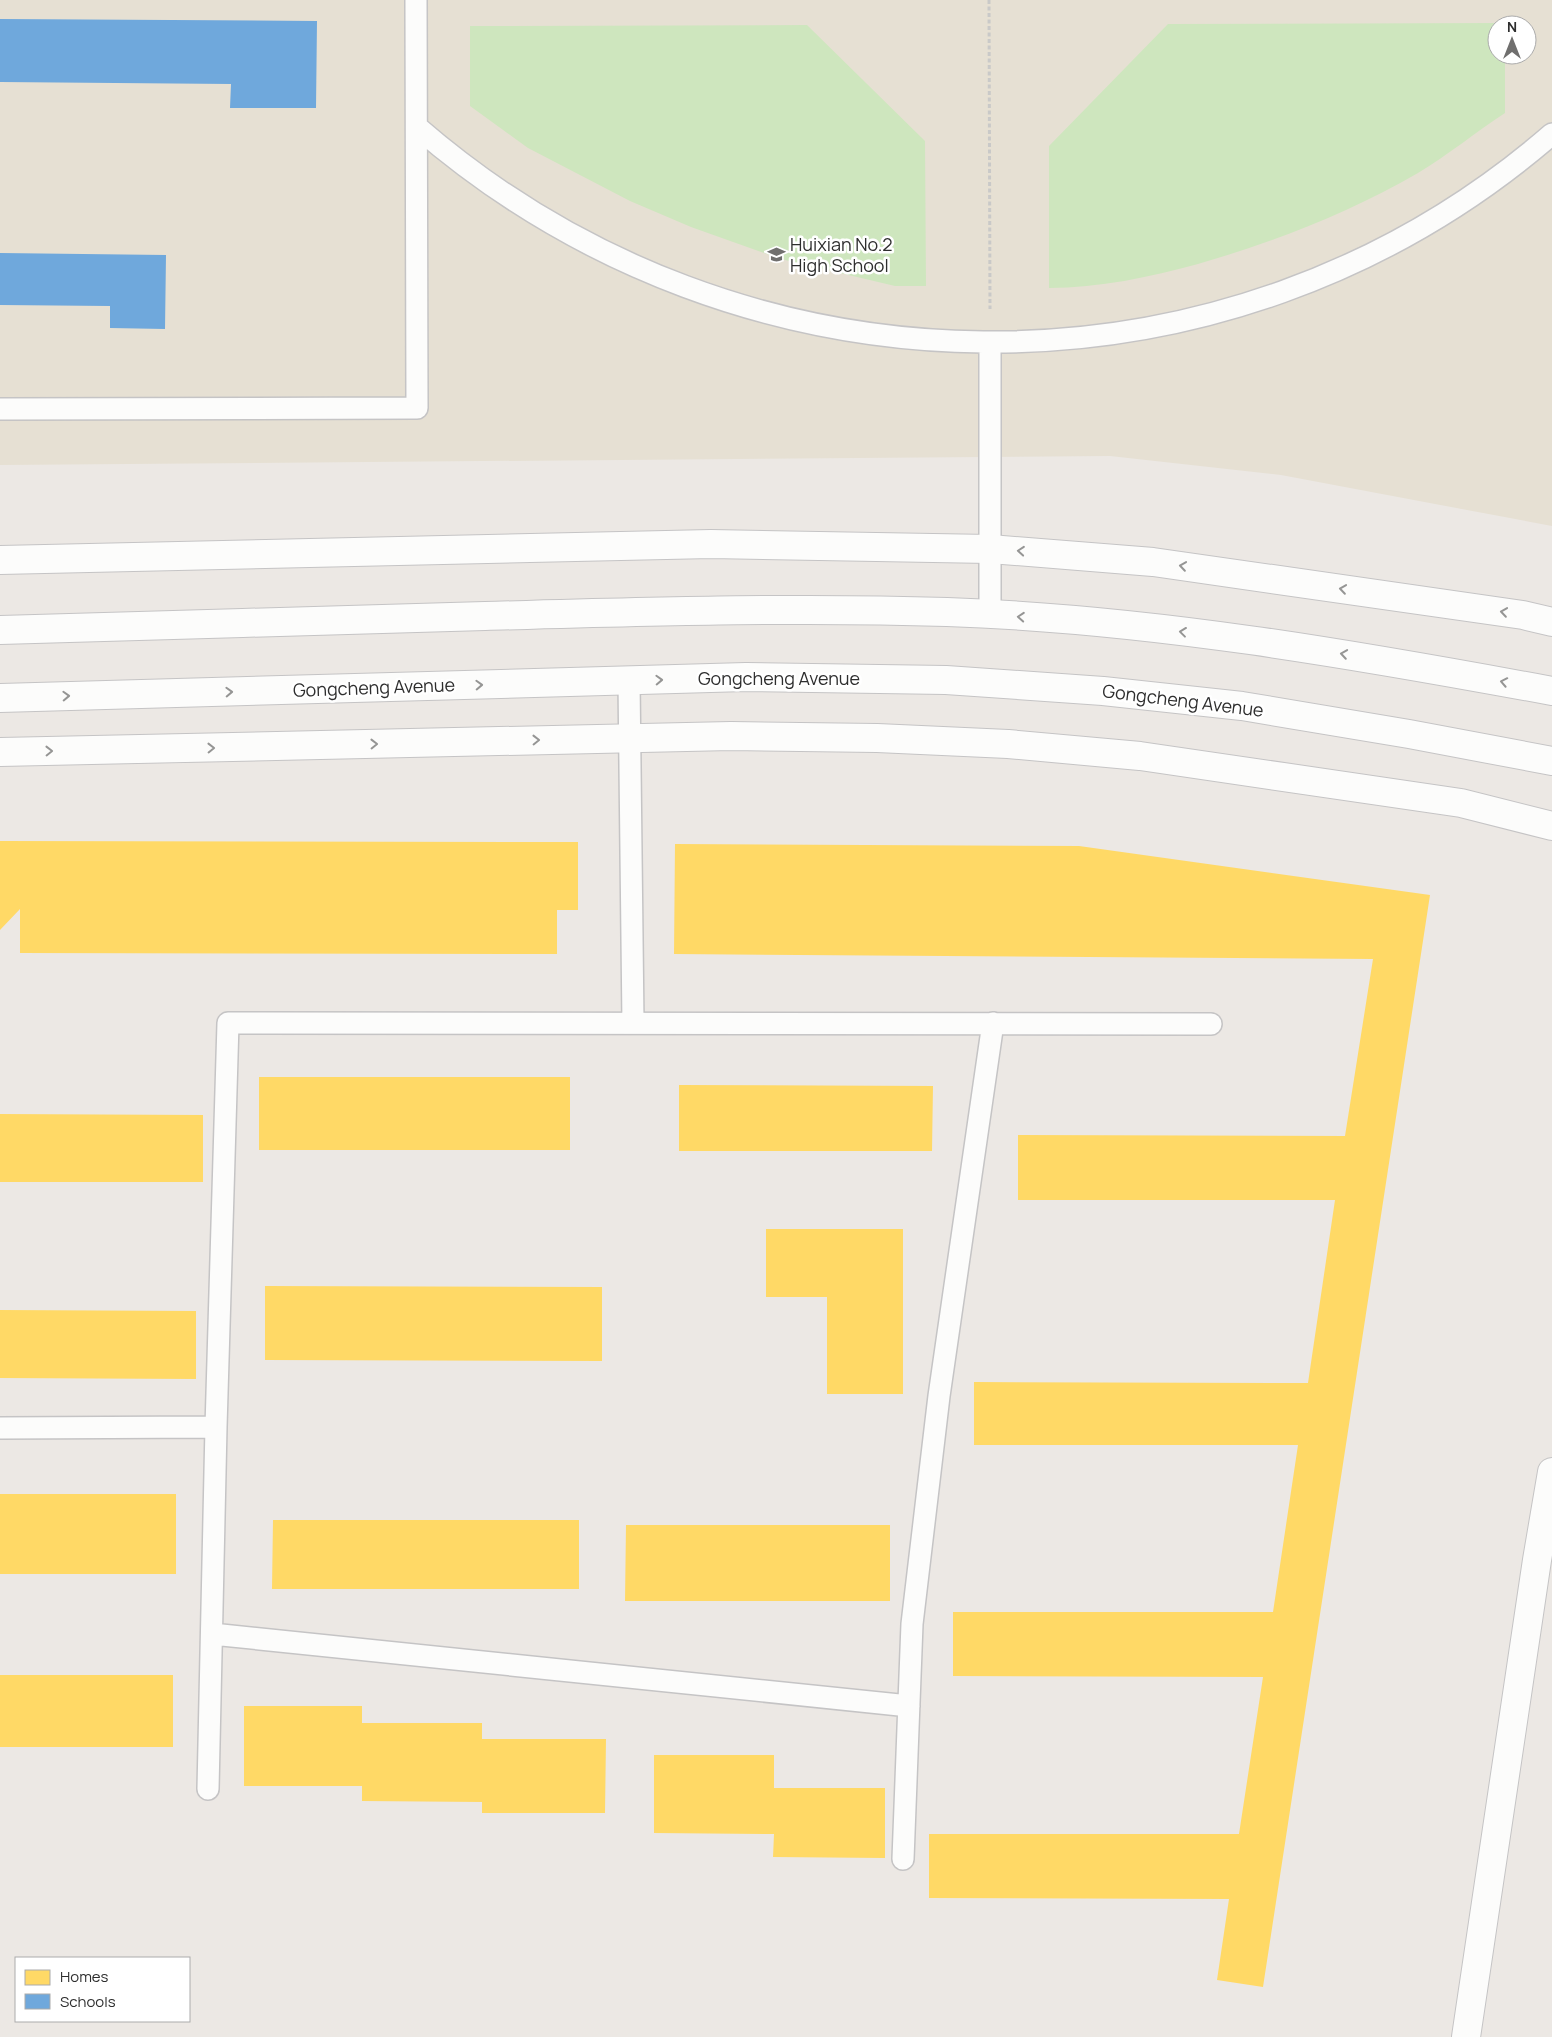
<svg xmlns="http://www.w3.org/2000/svg" width="1552" height="2037" viewBox="0 0 1552 2037" font-family="Manrope,sans-serif">
	<rect width="100%" height="100%" fill="#ece8e4"/>
	<path fill="#e6e0d3" fill-rule="evenodd" d="M0,0H1552V526L1281,475L1110,456L0,465ZM1497,25H1527V55H1497Z"/>
	<path fill="#cee6be" d="M1504,23V25H1497V55H1505V113C1476,132 1448,155 1418,173C1349,213 1274,242 1198,264C1150,277 1099,288 1049,288V146L1168,24Z
		M807,25L925,141L926,286H895L781,259L691,227L630,201L528,148L470,106V26Z"/>
	<path fill="#ffd966" d="M0,841L578,842V910H557V954L20,953V909L0,930Z
		M675,844L1079,846L1430,895L1263,1987L1217,1980L1229,1899L929,1898V1834H1239L1263,1677L953,1676V1612H1273L1298,1445H974V1382L1308,1383L1335,1200H1018V1135L1345,1136L1373,959L674,954Z
		M259,1077H570V1150H259Z
		M679,1085L933,1086L932,1151H679Z
		M0,1114L203,1115V1182H0Z
		M766,1229H903V1394H827V1297H766Z
		M265,1286L602,1287V1361L265,1360Z
		M0,1310L196,1311V1379L0,1378Z
		M0,1494H176V1574H0Z
		M273,1520H579V1589H272Z
		M626,1525H890V1601H625Z
		M0,1675H173V1747H0Z
		M244,1706H362V1723H482V1739H606L605,1813H482V1802L362,1801V1786H244Z
		M654,1755H774V1788H885V1858L773,1857L774,1834L654,1833Z"/>
	<path fill="#6fa8dc" d="M0,19L317,21L316,108H230L231,84L0,82Z
		M0,253L166,255L165,329L110,328V306L0,305Z"/>
	<g fill="none" stroke-linecap="round" stroke-linejoin="round">
		<defs>
			<path id="service" d="M417,127C741,408 1225,417 1552,134
				M990,342V615
				M0,409L417,408L416,0
				M629,681L633,1023
				M0,1428L216,1427
				M212,1634L909,1706
				M208,1789L216,1427L228,1023L1211,1024
				M903,1859L912,1624L939,1396L993,1023"/>
			<path id="minor" d="M0,560L711,544L990,549L1153,562L1523,615L1552,622
				M0,752L731,736L877,738L1008,744L1140,756L1461,803L1552,826
				M1466,2037L1537,1560L1552,1472"/>
			<path id="secondary" d="M0,630C162,625 323,621 485,616C639,612 793,607 947,612C1151,619 1352,654 1552,691
				M0,698L746,677L946,680L1103,691L1242,706L1409,734L1552,761"/>
		</defs>
		<use href="#service" stroke="#c5c4c5" stroke-width="24"/>
		<use href="#minor" stroke="#c5c4c5" stroke-width="30"/>
		<use href="#secondary" stroke="#c5c4c5" stroke-width="30"/>
		<path stroke="#c9c9c8" stroke-width="3" stroke-dasharray="4 2.5" stroke-linecap="butt" d="M989,0L990,309"/>
		<use href="#service" stroke="#fcfcfb" stroke-width="21"/>
		<use href="#minor" stroke="#fcfcfb" stroke-width="28"/>
		<use href="#secondary" stroke="#fcfcfb" stroke-width="28"/>
	</g>
	<defs><path id="oneway-chevron" d="M-2-3.5L2.5 0L-2 3.5" fill="none" stroke-width="1.6" stroke-linecap="round" stroke-linejoin="round" transform="scale(1.25)"/></defs>
	<g stroke="#959594">
		<use href="#oneway-chevron" transform="translate(1021 551) rotate(-175)"/>
		<use href="#oneway-chevron" transform="translate(1183 566) rotate(-172)"/>
		<use href="#oneway-chevron" transform="translate(1343 589) rotate(-172)"/>
		<use href="#oneway-chevron" transform="translate(1504 612) rotate(-172)"/>
		<use href="#oneway-chevron" transform="translate(1021 617) rotate(-176)"/>
		<use href="#oneway-chevron" transform="translate(1183 632) rotate(-173)"/>
		<use href="#oneway-chevron" transform="translate(1344 654) rotate(-171)"/>
		<use href="#oneway-chevron" transform="translate(659 680) rotate(-2)"/>
		<use href="#oneway-chevron" transform="translate(1504 682) rotate(-169)"/>
		<use href="#oneway-chevron" transform="translate(479 685) rotate(-2)"/>
		<use href="#oneway-chevron" transform="translate(229 692) rotate(-2)"/>
		<use href="#oneway-chevron" transform="translate(66 696) rotate(-2)"/>
		<use href="#oneway-chevron" transform="translate(536 740) rotate(-1)"/>
		<use href="#oneway-chevron" transform="translate(374 744) rotate(-1)"/>
		<use href="#oneway-chevron" transform="translate(211 748) rotate(-1)"/>
		<use href="#oneway-chevron" transform="translate(49 751) rotate(-1)"/>
	</g>
	<defs>
		<symbol id="school-bare" viewBox="-9 -9 18 18"><path d="M0-5L7-2L0 1L-7-2ZM-4 1L0 2.5L4 1V4Q0 6-4 4Z" fill="#706f6e" stroke="#fff" stroke-width="2.5" paint-order="stroke"/></symbol>
	</defs>
	<g fill-rule="evenodd">
		<use href="#school-bare" x="764" y="242" width="25" height="25"/>
	</g>
	<g text-anchor="middle" stroke-width="5" stroke-linejoin="round" paint-order="stroke">
		<g font-size="18" fill="#2e2e2e" stroke="#fff" text-anchor="start">
			<text x="790" y="251">Huixian No.2<tspan x="790" dy="21">High School</tspan></text>
		</g>
		<g font-size="18" fill="#2e2e2e" stroke="#fff">
			<text x="779" y="685">Gongcheng Avenue</text>
			<text transform="translate(374 688) rotate(-2)" y="6">Gongcheng Avenue</text>
			<text transform="translate(1183 701) rotate(7)" y="6">Gongcheng Avenue</text>
		</g>
	</g>
	<rect x="15" y="1957" width="175" height="65" fill="#ffffff" stroke="#ababab"/>
	<rect x="25" y="1970" width="25" height="15" fill="#ffd966" stroke="#ababab"/>
	<text x="60" y="1982" font-size="15" fill="#2e2e2e">Homes</text>
	<rect x="25" y="1994" width="25" height="15" fill="#6fa8dc" stroke="#ababab"/>
	<text x="60" y="2007" font-size="15" fill="#2e2e2e">Schools</text>
	<g transform="translate(1512 40)"><circle r="24" fill="#ffffff" stroke="#ababab"/>
	<path d="M0-4L9 19L0 12L-9 19Z" fill="#706f6e"/>
	<text y="-8" font-size="14" font-weight="bold" text-anchor="middle" fill="#2e2e2e">N</text>
	</g>
</svg>
